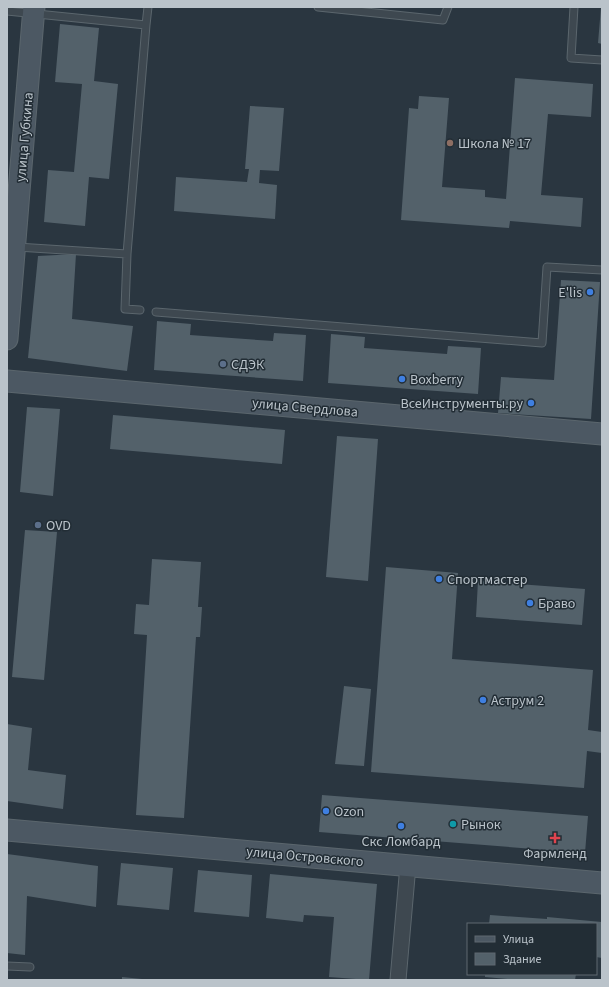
<svg xmlns="http://www.w3.org/2000/svg" width="609" height="987" viewBox="0 0 609 987" font-family="'Source Sans 3',sans-serif">
	<rect width="100%" height="100%" fill="#2a3640"/>
	<path fill="#53616a" d="M601,7H602V44L598,43Z
		M60,24L99,28L94,81L118,84L109,179L89,177L85,226L44,222L48,170L74,172L82,84L55,82Z
		M515,78L593,84L591,117L548,114L541,195L583,198L581,227L510,221L509,228L401,220L409,108L418,109L419,96L449,98L442,187L485,190V197L506,199Z
		M250,106L284,108L279,171L260,170L259,183L277,185L275,219L174,211L176,177L247,182L249,169H245Z
		M76,254L72,319L133,326L127,371L28,358L38,256Z
		M561,280L600,282L591,419L498,413L501,377L554,380Z
		M157,321L191,324L190,335L273,341L274,333L306,335L303,381L154,370Z
		M331,334L365,337L364,348L447,354L448,346L481,348L478,394L328,383Z
		M27,407L60,409L53,496L20,492Z
		M113,415L285,430L282,464L110,449Z
		M337,436L378,439L368,581L326,577Z
		M25,530L57,532L44,680L12,677Z
		M152,559L201,562L198,607H202L200,637H196L184,818L136,815L147,635L134,634L136,604L149,605Z
		M386,567L458,573L452,659L593,670L588,730L602,732V753L587,751L584,788L371,772Z
		M478,581L585,589L582,625L476,617Z
		M344,686L371,689L364,766L335,764Z
		M7,724L32,728L28,770L66,775L63,809L7,801Z
		M322,795L588,816L585,853L319,832Z
		M7,854L98,866L96,907L27,896L25,955L7,953Z
		M121,863L173,868L169,910L117,905Z
		M198,870L252,875L249,917L194,912Z
		M270,874L377,884L369,980L329,977L334,917L304,915L303,922L266,918Z
		M490,915L547,919V917L602,922V958L596,957V924H489Z
		M485,974H576L575,980H518L485,977Z
		M122,977L142,979V980H122Z"/>
	<g fill="none" stroke-linecap="round" stroke-linejoin="round">
		<defs>
			<path id="lane" d="M318,7L443,20L448,7
				M574,7L571,58L602,60
				M7,11L146,25L148,7
				M17,247L127,254L146,25
				M127,254L125,309L140,310
				M156,312L542,343L547,267L602,270
				M7,966L30,967"/>
			<path id="street" d="M398,980L408,865"/>
			<path id="secondary" d="M7,339L34,7
				M7,381L602,434
				M7,830L602,883"/>
		</defs>
		<use href="#lane" stroke="#5b666d" stroke-width="9"/>
		<use href="#street" stroke="#5b666d" stroke-width="17"/>
		<use href="#secondary" stroke="#5b666d" stroke-width="23"/>
		<use href="#lane" stroke="#3e4850" stroke-width="7"/>
		<use href="#street" stroke="#3e4850" stroke-width="15"/>
		<use href="#secondary" stroke="#4c5863" stroke-width="21"/>
	</g>
	<circle fill="#8d6e63" stroke="#222d35" stroke-width="1.5" cx="450" cy="143" r="4"/>
	<g fill="#3f7fe0" stroke="#222d35" stroke-width="1.5">
		<circle cx="590" cy="292" r="4"/>
		<circle cx="402" cy="379" r="4"/>
		<circle cx="531" cy="403" r="4"/>
		<circle cx="439" cy="579" r="4"/>
		<circle cx="530" cy="603" r="4"/>
		<circle cx="483" cy="700" r="4"/>
		<circle cx="326" cy="811" r="4"/>
		<circle cx="401" cy="826" r="4"/>
	</g>
	<g fill="#5c6f8a" stroke="#222d35" stroke-width="1.5">
		<circle cx="223" cy="364" r="4"/>
		<circle cx="38" cy="525" r="4"/>
	</g>
	<circle fill="#0f9aa8" stroke="#222d35" stroke-width="1.5" cx="453" cy="824" r="4"/>
	<path fill="#e0444e" stroke="#222d35" stroke-width="1.5" d="M553 832h4v4h4v4h-4v4h-4v-4h-4v-4h4z"/>
	<g text-anchor="middle" stroke-width="3" stroke-linejoin="round" paint-order="stroke">
		<g font-size="14" fill="#bac3ca" stroke="#222d35">
			<text transform="translate(24 137) rotate(-85)" y="5">улица Губкина</text>
			<text transform="translate(305 407) rotate(5)" y="5">улица Свердлова</text>
			<text transform="translate(305 856) rotate(5)" y="5">улица Островского</text>
		</g>
		<g font-size="14" fill="#bac3ca" stroke="#222d35" text-anchor="start">
			<text x="458" y="148">Школа № 17</text>
			<text x="582" y="297" text-anchor="end">E'lis</text>
			<text x="231" y="369">СДЭК</text>
			<text x="410" y="384">Boxberry</text>
			<text x="523" y="408" text-anchor="end">ВсеИнструменты.ру</text>
			<text x="46" y="530">OVD</text>
			<text x="447" y="584">Спортмастер</text>
			<text x="538" y="608">Браво</text>
			<text x="491" y="705">Аструм 2</text>
			<text x="334" y="816">Ozon</text>
			<text x="461" y="829">Рынок</text>
			<text x="401" y="846" text-anchor="middle">Скс Ломбард</text>
			<text x="555" y="858" text-anchor="middle">Фармленд</text>
		</g>
	</g>
	<rect width="609" height="987" fill="none" stroke="#bac3ca" stroke-width="16"/>
	<rect x="467" y="923" width="130" height="52" fill="#222d35" stroke="#5f6971"/>
	<rect x="475" y="936" width="20" height="6" fill="#4c5863" stroke="#5f6971"/>
	<text x="503" y="943" font-size="12" fill="#bac3ca">Улица</text>
	<rect x="475" y="953" width="20" height="12" fill="#53616a" stroke="#5f6971"/>
	<text x="503" y="963" font-size="12" fill="#bac3ca">Здание</text>
</svg>
